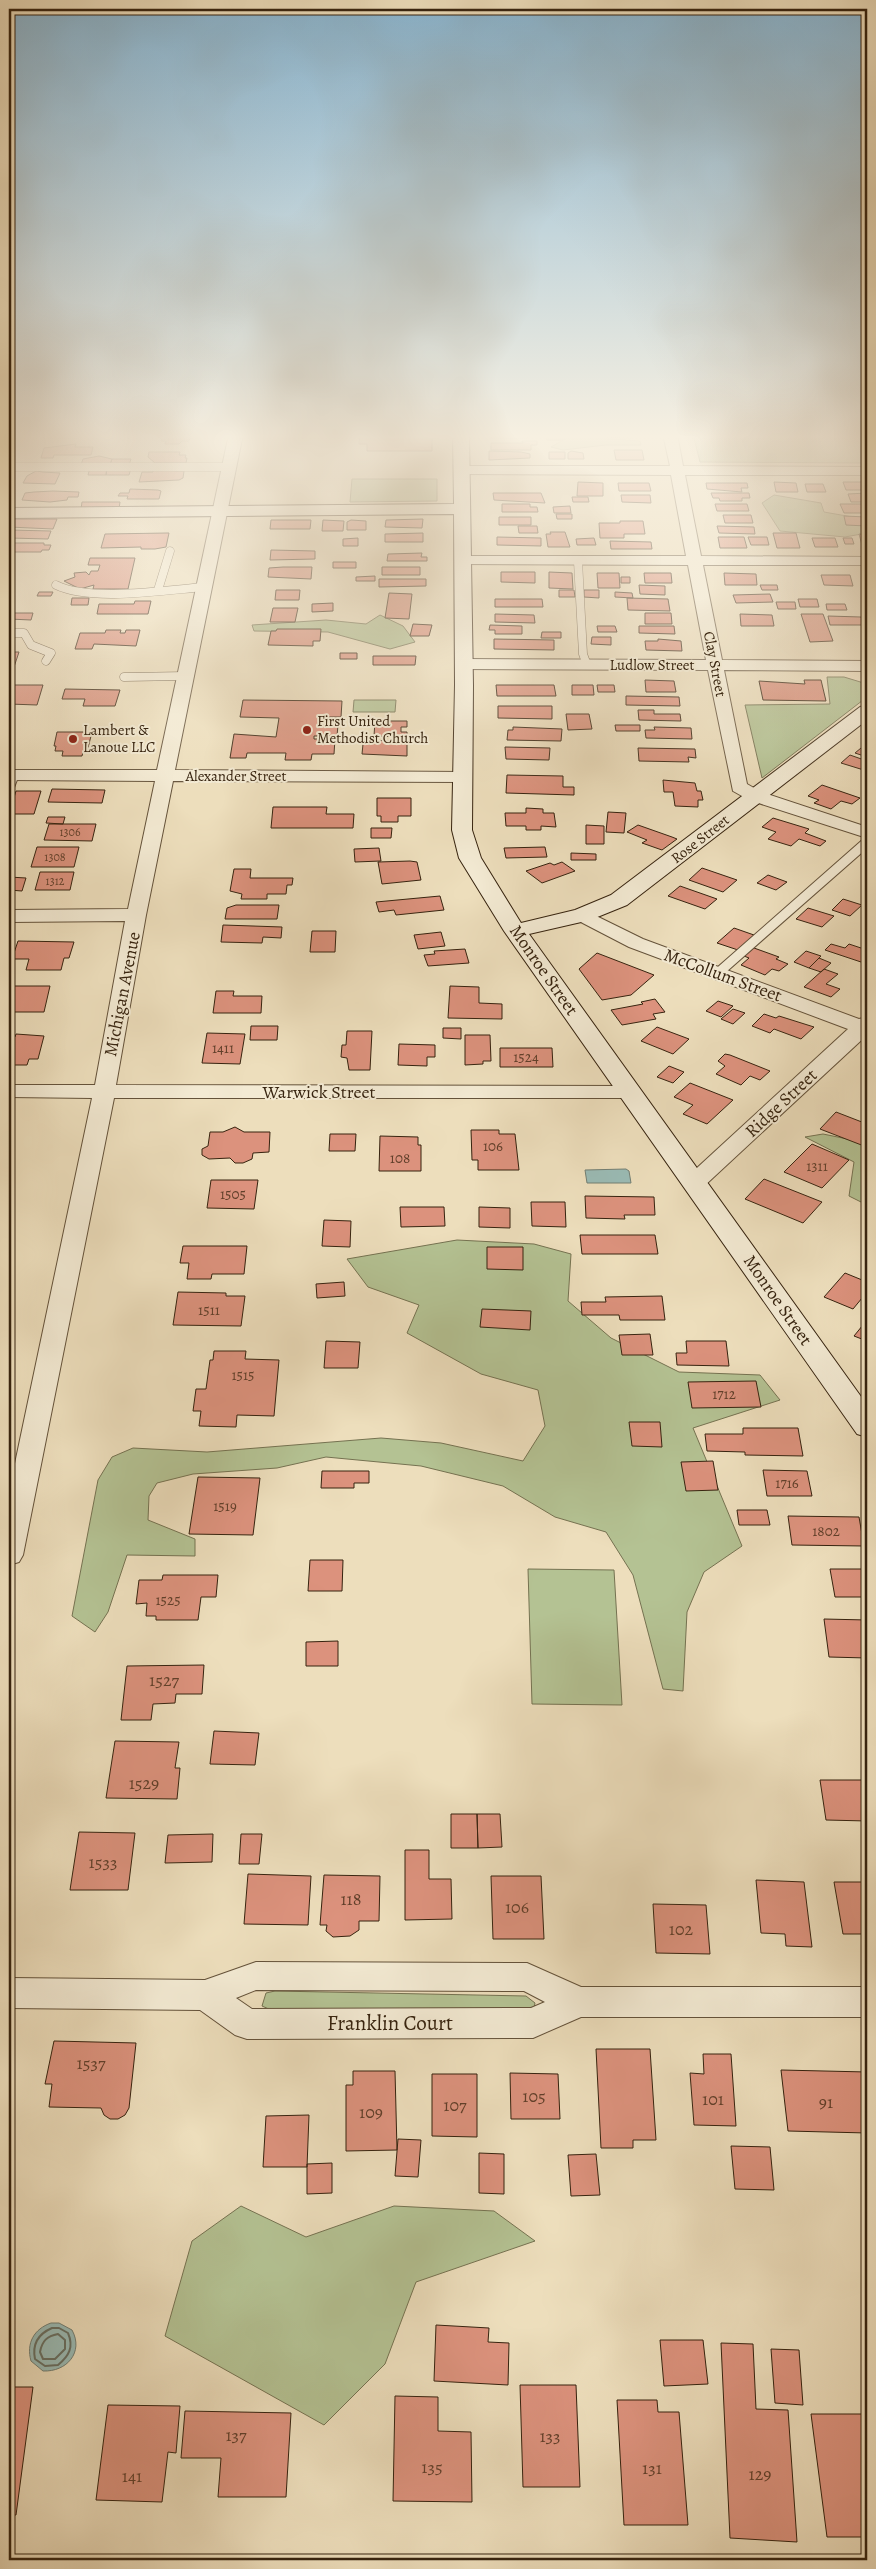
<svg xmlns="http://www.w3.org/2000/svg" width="876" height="2569" viewBox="0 0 876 2569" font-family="Alegreya,serif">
	<rect width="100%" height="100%" fill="#eddebc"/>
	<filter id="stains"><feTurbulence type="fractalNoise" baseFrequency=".004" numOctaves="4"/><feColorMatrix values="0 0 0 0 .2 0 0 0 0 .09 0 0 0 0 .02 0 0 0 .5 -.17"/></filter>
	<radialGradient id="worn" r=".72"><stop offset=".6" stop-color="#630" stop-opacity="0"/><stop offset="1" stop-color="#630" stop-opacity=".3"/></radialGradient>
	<path fill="#b4c293" stroke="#757251" d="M574,434H595V438L640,441L641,445H606L563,450L551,447Z
		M693,434H858L867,455V463L700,462Z
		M352,479H437V501L350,502Z
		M774,495L821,503L824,512L858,518L861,526L867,527V533L845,537L780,531L762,503Z
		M380,615L403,626L415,642L390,649L328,632L254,631L252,625L326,620L366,624Z
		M827,677H844L867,684V697L762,778L745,705L830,704Z
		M354,700H396L395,712H353Z
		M823,1134L867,1143V1205L849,1196L854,1162L805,1137Z
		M457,1240L534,1244L571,1254L568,1301L611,1338L679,1372L760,1375L780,1400L693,1428L742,1546L704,1572L687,1612L683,1691L663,1689L633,1575L606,1532L555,1517L503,1486L421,1466L326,1457L277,1468L193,1474L157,1483L149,1496L148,1520L195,1539V1556L127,1555L108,1612L95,1632L72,1616L98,1480L112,1457L133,1448L207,1452L381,1438L441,1443L523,1461L545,1426L538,1390L481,1374L407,1333L419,1305L368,1287L347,1259Z
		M528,1569L614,1570L622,1705L532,1704Z
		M275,1991L526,1996L535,2003L534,2008L529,2013L271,2010L262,2006L266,1993Z
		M241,2206L306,2237L394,2206L494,2211L535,2241L416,2282L385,2364L324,2425L165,2336L192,2241Z"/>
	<path fill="#9abbb5" stroke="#727e73" d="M626,1169L629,1171L631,1183H587L585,1170Z
		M51,2323H59L72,2330C84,2352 67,2372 43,2371L31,2361C26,2343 34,2329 51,2323Z"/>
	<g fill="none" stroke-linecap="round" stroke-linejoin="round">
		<path stroke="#686f62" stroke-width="2" d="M52,2328H59L68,2333C74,2347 69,2356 58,2365L45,2366L35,2359C32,2344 38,2334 52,2328Z
			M58,2334L65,2340V2349L55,2359H43L40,2352C42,2341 47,2336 58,2334Z"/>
	</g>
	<path fill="#dc927d" stroke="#36230f" d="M45,434H82L81,438H43Z
		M155,434H191L189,441H182L179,444H165L166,441H161L163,435Z
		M360,434H432V451H367V444H359Z
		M491,434H528V438H491Z
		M547,434H562L563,440H547Z
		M599,434H633V438L599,437Z
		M522,441H537V445H531V450H491V443H523Z
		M76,444L75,447H93L91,455H54L53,458H41L44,448Z
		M614,450H642L644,460H616Z
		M489,451L521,452L530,454V458L489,460Z
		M571,451L583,453L584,459H568V453Z
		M149,452H180L179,455H186L185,458H187L186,463H155L148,457Z
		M549,452H565V459H549Z
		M99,456L112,459L110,465H81L83,459Z
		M112,459H131L129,465H110Z
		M90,468H107L106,475H88Z
		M107,468H131L129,475H106Z
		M153,470L184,471L183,478L179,480L139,482L142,472H153Z
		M36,471L43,472L60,473L55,484L23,483L27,476Z
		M578,482L603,483V496H577Z
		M774,482L796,483L798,492H776Z
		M843,482H867V490H846Z
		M618,483H649L651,491H619Z
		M706,483H747L748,488H741L742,492L707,489Z
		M805,484H823L826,492H807Z
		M130,489L158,490L161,491L159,499H127L128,496H118L120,493H129Z
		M34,492L53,491L79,492L78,497H68L67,500L50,502L22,500L25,493Z
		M493,493H541L545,503L494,500Z
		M711,493H749L750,498H742V501H720L719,498H713Z
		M867,493V502H851L848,494Z
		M621,495H650L651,503L622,502Z
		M572,497H588L589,502H573Z
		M82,502H120L119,509H81Z
		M502,504H530V507H537L538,512H502Z
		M715,504H747L749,511H717Z
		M840,504H867V513H844Z
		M570,506L571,513H554L553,507Z
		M556,514H572V519H557Z
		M723,515H751L753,523H725Z
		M844,516L867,517V526L846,525Z
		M499,517H531V525H499Z
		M9,519H57L53,529L9,527Z
		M423,519L422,528L385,527L386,520Z
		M271,520H311L310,529H270Z
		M323,520L344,521L343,531H322Z
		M351,520L366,521V530H347V522Z
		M620,521H643L645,534H624V538H600L599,523H620Z
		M518,526H537L538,533H519Z
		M717,526L754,527L755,534L719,533Z
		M9,530L51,531L48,539L9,538Z
		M550,532H565L570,547H548L546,534H551Z
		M167,533H169L166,547L155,549H141V547L101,548L105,534Z
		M423,533V542H385V534Z
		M773,533H796L800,548H777Z
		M859,534L867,535V546L862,545Z
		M497,537L541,538V546L497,545Z
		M718,537H744L747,548H720Z
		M748,537H767L769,545H751Z
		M358,538V546H343V539Z
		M594,538L596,545H577L576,539Z
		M812,538H835L838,547H815Z
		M843,538H852L854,544H845Z
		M610,541L651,542L652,549H611Z
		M9,543H44V545H51L49,550H42L41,552H9Z
		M271,550L315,551V559L270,560Z
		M422,553L421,557H427V561H387L388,554Z
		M90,558H135L128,589H93L94,585L80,589L64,581L75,577L74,573L86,572L89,575L91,571H98L100,565H88Z
		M333,562H356V568H333Z
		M283,567H312L311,579L268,577L269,568Z
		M382,567H420V575H382Z
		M501,572H535V583L501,582Z
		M549,572L572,573L573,589L549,588Z
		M597,573H619L620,588H598Z
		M644,573H671L672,583H645Z
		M724,573L756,574L757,585H725Z
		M821,575H850L853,586L824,585Z
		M375,576V581H356V577Z
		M621,577H630V583H621Z
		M379,579H426V586L379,587Z
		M639,585L665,586V595L640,594Z
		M760,585H777L778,590H762Z
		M276,590H300L299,600H275Z
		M559,590H574L575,597H559Z
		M584,590H599V598L584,597Z
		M39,592H53L51,596H37Z
		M615,592L632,593L633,598L615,597Z
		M389,593L412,594L409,619L385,618Z
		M770,594L773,602L736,603L733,595Z
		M72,598H89L88,605H71Z
		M627,598L668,599L670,611L628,610Z
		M495,599H542L543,607H495Z
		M798,599H817L819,607H800Z
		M135,601H151L148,614H97L99,604H134Z
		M776,602H795L796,609H778Z
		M333,603V611L312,612V604Z
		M826,604H845L847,610H827Z
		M273,608H298L295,622H270Z
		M9,613H33L31,620L9,619Z
		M645,613H671L672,624H645Z
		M495,614L534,615L535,623L495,622Z
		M740,614L772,615L774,626H741Z
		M801,614H823L833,641L810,642Z
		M828,616L861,617L864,625H830Z
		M413,624L432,625L429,636H410Z
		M490,625L522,626V634H495V630H489Z
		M597,626H615L617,632H598Z
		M639,626H674L675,634L639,633Z
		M277,629H321L320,641H313V646L268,645L271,631H276Z
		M106,630H121L120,633H125L126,630H140L136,646L94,644L92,649H75L80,633H105Z
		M542,632H561V638H541Z
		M592,637H611V645L591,644Z
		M494,639L554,640V650L494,649Z
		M658,639L681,641L682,651L646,650L645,641H658Z
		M9,652H19L10,679H9Z
		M340,653H357V659H340Z
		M373,656H416L415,665H373Z
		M645,680L674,681L676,692H646Z
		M804,680H821L826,701L763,700L759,681L805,684Z
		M9,685H43L37,705L9,704Z
		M496,685H554L556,696H497Z
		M572,685H593L594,695H572Z
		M597,685H614L615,692H598Z
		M65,689L120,690L115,706H83L85,699H62Z
		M626,696L679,697L680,706L626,705Z
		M243,700L342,701L341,717H319L318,725H338L337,736H314V739H335L334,754H312L311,760H285L286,753H247L246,758H230L234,734L276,737L279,718L240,717Z
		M498,706H552V719L498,718Z
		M638,710H654V714H680L681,721L639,720Z
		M566,714H589L592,729L568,730Z
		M375,721H407V727H401V732H407V737L374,736Z
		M615,725H640V731H616Z
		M513,727L562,729L561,741L507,740L508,730H513Z
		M654,727L691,728L692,739L646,738L645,730H655Z
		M57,732H92L87,752H83L82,756H62L63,751H55L56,746H54Z
		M373,740L407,742V756L362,754L363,744H372Z
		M867,743V757L855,753Z
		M505,747L550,748L549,760L506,759Z
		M638,748L695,749L696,758L688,757L689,762L639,761Z
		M850,755L867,761V771L841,763Z
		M507,775L563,776V787H574V795L506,793Z
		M663,780L695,783L697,791H701L703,800H698V807L675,806L673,792H664Z
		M822,785L860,798L852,804L841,801L831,809L814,803L819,800L808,796Z
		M52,789L105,790L102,803L48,802Z
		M16,791H41L34,814H9Z
		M377,798H411V816H398V822H381V816H377Z
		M273,807H327L326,814H354L353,828H271Z
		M526,808L543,809V813H554L556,827L541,826V830H526V826H506L505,813H526Z
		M608,812L626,813L624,833L606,832Z
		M48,817H65L63,824L46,823Z
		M773,818L809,829L805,833L826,841L820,846L799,839L791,846L768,839L776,832L762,827Z
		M49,824H96L92,841L44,840Z
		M586,825L604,826V844H586Z
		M638,825L672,837L677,839L662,850L642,843L647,840L627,832Z
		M371,828H392L391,838H371Z
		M37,847H79L74,867H31Z
		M545,847L547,857L506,858L504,848Z
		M379,848L381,861L355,862L354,849Z
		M571,853L596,854V860H571Z
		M410,861L417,862L421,880L382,884L378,862Z
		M562,862L575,871L542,883L526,871L550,863L554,865Z
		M702,868L737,880L723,892L689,880Z
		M234,869H251L250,878H293L292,885H287L286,894H267V899H241L242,894L230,891Z
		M40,872H74L70,890H35Z
		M768,875L787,882L776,890L757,883Z
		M9,877L26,878L22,891L9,890Z
		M680,886L717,899L705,909L668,896Z
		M440,896L444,910L396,915L394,910L379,912L376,902Z
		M843,899L862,905L850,916L832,910Z
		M236,905H279L277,919H225L227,908Z
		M808,908L834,916L822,927L796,919Z
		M223,925L282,927L281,938L263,937L262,943L221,942Z
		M734,928L754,935L738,950L717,943Z
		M312,931H336L335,952H310Z
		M441,932L445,946L418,949L414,935Z
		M18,941L74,942L69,958H64L61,970H26L29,959H12Z
		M831,944L845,948L849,944L867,950V964L825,950Z
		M754,948L779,957L776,959L788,964L779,971L772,969L765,975L741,965L749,958L744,956Z
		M465,949L469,963L428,966L424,955L435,954L434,951Z
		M806,951L821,956L809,968L794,962Z
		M597,953L654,975L631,995L602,1000L579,969Z
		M819,958L831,963L821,972L809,968Z
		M824,969L838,974L826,984L840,989L831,997L804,987Z
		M9,986H50L44,1012H9Z
		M450,986L479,987V1003L502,1004V1019L448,1018Z
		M216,991H234L233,996H262L261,1013H213Z
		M655,999L665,1012L653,1014L656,1019L622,1025L611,1010L643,1004L641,1002Z
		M718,1001L733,1006L721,1017L706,1011Z
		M733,1009L745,1013L733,1024L721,1019Z
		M764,1014L776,1018L779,1016L814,1027L801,1039L774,1029L770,1033L752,1026Z
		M251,1026H278L277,1040H250Z
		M657,1027L689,1039L673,1054L641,1041Z
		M443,1028H461V1039L443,1038Z
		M347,1031H372L370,1070H349L347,1058L341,1057L342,1045H346Z
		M207,1033L245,1034L240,1064L202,1063Z
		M16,1034L44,1036L38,1059H29L27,1065H9V1037H15Z
		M465,1035H490L491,1061H483V1064L465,1065Z
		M399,1044L435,1045V1057H427V1066L398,1065Z
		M500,1048H552L553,1067H500Z
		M725,1054L730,1055L770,1071L760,1080L750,1076L741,1085L716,1074L725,1066L718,1061Z
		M669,1066L684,1072L673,1083L657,1077Z
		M690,1083L733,1100L707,1124L683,1114L693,1105L674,1097Z
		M836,1112L867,1124V1142L864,1146L820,1129Z
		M9,1119H14L9,1141Z
		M235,1127L244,1132H270L269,1152L253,1153L252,1159L243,1163H235L230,1158L209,1159L202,1155V1149L208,1146L210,1132H223Z
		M471,1130H499V1134H515L519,1170H478V1160H472Z
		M330,1134H356L355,1151H329Z
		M380,1136L418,1137V1145H421V1171H379Z
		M812,1144L849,1160L822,1188L784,1172Z
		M764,1179L822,1202L803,1223L745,1199Z
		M211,1180H258L254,1209L207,1208Z
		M585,1196L654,1197L655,1215H624L625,1219L586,1218Z
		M531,1202H565L566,1227L532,1226Z
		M400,1207H444L445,1226L401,1227Z
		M479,1207L510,1208V1228L479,1227Z
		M324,1220L351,1221L350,1247L322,1246Z
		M580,1235H655L658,1254H582Z
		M183,1246H247L244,1274H212L211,1279H187L189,1263H180Z
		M487,1247H523V1270L487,1269Z
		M845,1273L867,1282V1292L853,1309L824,1297Z
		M344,1282L345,1296L317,1298L316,1284Z
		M178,1292L226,1293V1296H245L241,1326L173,1325Z
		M662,1296L665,1320H620L619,1315H582L581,1302H606L605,1297Z
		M482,1309L531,1311L530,1330L480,1327Z
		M867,1320V1341L854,1336Z
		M650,1334L653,1355H622L619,1335Z
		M326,1341L360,1342L358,1368H324Z
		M686,1341H726L729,1366L677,1365L676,1353H687Z
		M214,1351H246L245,1359L279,1360L274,1416L237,1415L236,1427L199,1426L201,1411H193L196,1389H206L210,1360H213Z
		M756,1381L761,1407L692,1408L688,1382Z
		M629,1422H660L662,1447L632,1446Z
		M743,1428H798L803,1456L745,1455V1452L707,1451L705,1434H743Z
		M713,1461L718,1490L686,1491L681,1462Z
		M763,1470L807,1471L812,1496H767Z
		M322,1471H369V1483H354V1488H321Z
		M198,1477L260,1478L253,1535L189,1534Z
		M737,1510H767L770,1525H739Z
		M788,1516L859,1517L864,1546L792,1545Z
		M310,1560H343L342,1591H308Z
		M830,1569H867V1597H835Z
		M163,1575H218L216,1597H201L198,1620H156V1616H146L147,1603L136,1604L139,1580H162Z
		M824,1619L867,1620V1658L829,1657Z
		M338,1641V1666H306V1642Z
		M204,1665L202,1694H176L175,1703L153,1704L151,1720H121L127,1666Z
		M214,1731L259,1733L255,1765L210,1764Z
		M115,1741L179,1742L175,1768H180L177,1799L106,1798Z
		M820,1780H867V1821L826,1820Z
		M451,1814H477L478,1848H451Z
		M477,1814H500L502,1847L478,1848Z
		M79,1832L135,1833L128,1890H70Z
		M213,1834L212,1862L165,1863L168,1835Z
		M241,1834H262L259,1864H239Z
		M405,1850H429V1879H451L452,1919L405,1920Z
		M248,1874L311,1876L308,1925L244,1924Z
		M324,1875L380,1876L379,1921H359V1930L350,1936L333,1937L326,1931L327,1925H320Z
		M491,1876H541L544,1939H493Z
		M756,1880L804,1882L812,1947L786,1946L785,1934L761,1933Z
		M834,1882H867V1934H843Z
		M653,1904L706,1905L710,1954L656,1953Z
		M54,2041L136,2043L129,2108L125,2115L118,2119H110L104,2115L101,2108L49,2107L52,2084H45Z
		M596,2049H650L656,2140H633V2148H601Z
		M703,2054H731L736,2126L694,2125L690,2073L704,2074Z
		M781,2070L867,2072V2133L788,2131Z
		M353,2071H395L397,2150L346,2151V2085H353Z
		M510,2073L558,2074L560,2119H511Z
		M432,2074H477V2137L432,2136Z
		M309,2115L307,2167H263L266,2116Z
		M398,2139L421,2140L418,2177L395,2176Z
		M731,2146L770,2147L774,2190L735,2189Z
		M479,2153L504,2154V2194L479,2193Z
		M596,2154L600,2195L571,2196L568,2155Z
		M332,2163V2193L307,2194V2164Z
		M436,2325L489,2328L488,2342L509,2343L508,2385L434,2381Z
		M660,2340H703L708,2384L664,2386Z
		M721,2343L753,2344L756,2409L788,2410L797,2542L730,2538Z
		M771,2349L799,2350L803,2405L775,2403Z
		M520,2385H576L580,2487H523Z
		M9,2387H33L16,2515H9Z
		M395,2396L438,2397V2431L471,2432L472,2502L393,2501Z
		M617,2400H657L658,2412H679L688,2525H624Z
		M108,2405L180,2406L176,2453L168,2452L162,2502L96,2500Z
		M185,2411L291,2413L286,2497H218L221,2458H181Z
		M811,2414H867V2537H827Z"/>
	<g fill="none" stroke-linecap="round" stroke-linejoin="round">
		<defs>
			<path id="lane-far1" d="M9,467H229
				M578,561L583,654L587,665
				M56,585C90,602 166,590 204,587
				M158,590L170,551
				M9,633H24L31,645L51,653L46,661
				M124,677L186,676"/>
			<path id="lane" d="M9,788L14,775
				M718,973L867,842"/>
			<path id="street" d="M229,434H243L175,770L463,772L469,773L472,777L469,781L463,782L173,781L146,915L116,1085L630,1086L638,1087L641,1092L638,1097L630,1098H114L23,1555L19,1562L9,1565V1492L92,1098L9,1097V1085H95L125,921L9,922V910L128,909L155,781L9,780V770H157Z
				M663,434H677L683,466L867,467V475H685L701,556L867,557V565H703L722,660L867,661V671L724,670L747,784L761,792L867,827V838L749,800L733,791L708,670L464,669L456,664L464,659L706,660L688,565L462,564L455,560L462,556H686L671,475L462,474L455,470L462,466H670Z
				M582,909L643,939L859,1019L867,1017V1035L702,1188L694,1190L686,1188L683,1183L686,1178L848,1029L629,947L575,919L572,915L575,911Z
				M256,1962L527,1963L581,1987H867V2017H581L533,2038L247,2039L235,2035L200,2010L9,2008V1978L205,1980ZM256,1990L524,1991L545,2002L531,2008L252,2009L236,1998Z"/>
			<path id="secondary" d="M453,434H469L473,685L472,830L481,858L521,923L575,910L611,895L860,707L867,705V720L627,905L590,920L529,934L867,1405V1437L857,1434L504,931L459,858L452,830L455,685L454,514L9,518V508L454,504Z"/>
		</defs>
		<use href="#lane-far1" stroke="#64523a" stroke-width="9"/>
		<use href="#lane" stroke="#64523a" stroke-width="11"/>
		<use href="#street" stroke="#64523a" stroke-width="2"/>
		<use href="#secondary" stroke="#36230f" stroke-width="2"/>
		<use href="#lane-far1" stroke="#f3ead3" stroke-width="8"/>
		<use href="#lane" stroke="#f3ead3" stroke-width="9"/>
		<use href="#street" fill="#f3ead3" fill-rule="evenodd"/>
		<use href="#secondary" fill="#f3ead3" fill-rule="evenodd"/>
	</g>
	<linearGradient id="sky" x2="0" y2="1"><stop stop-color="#89b7d4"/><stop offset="0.55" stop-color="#f7f0e1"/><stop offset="1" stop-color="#f7f0e1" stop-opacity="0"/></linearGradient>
	<rect width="876" height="794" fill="url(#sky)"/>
	<g fill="#8f2418" stroke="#f3ead3" stroke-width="2">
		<circle cx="307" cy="730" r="5"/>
		<circle cx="73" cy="739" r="5"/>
	</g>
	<g text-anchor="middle" stroke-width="4" stroke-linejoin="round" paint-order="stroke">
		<g font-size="12" fill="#603f2a">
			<text x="70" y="836">1306</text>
			<text x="55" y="861">1308</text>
			<text x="55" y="885">1312</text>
		</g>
		<g font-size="15" fill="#36230f" stroke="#f3ead3">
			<text transform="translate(715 664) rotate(79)" y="5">Clay Street</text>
			<text x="652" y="670">Ludlow Street</text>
			<text x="236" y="781">Alexander Street</text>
			<text transform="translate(700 839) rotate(-38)" y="5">Rose Street</text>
		</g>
		<g font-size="15" fill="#36230f" stroke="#f3ead3" text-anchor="start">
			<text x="317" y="726">First United<tspan x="317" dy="17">Methodist Church</tspan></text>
			<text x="83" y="735">Lambert &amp;<tspan x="83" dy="17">Lanoue LLC</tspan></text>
		</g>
		<g font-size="15" fill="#603f2a">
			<text x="223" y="1053">1411</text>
			<text x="526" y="1062">1524</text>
			<text x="493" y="1151">106</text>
			<text x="400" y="1163">108</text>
			<text x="817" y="1171">1311</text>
			<text x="233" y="1199">1505</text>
			<text x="209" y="1315">1511</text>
			<text x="243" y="1380">1515</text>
			<text x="724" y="1399">1712</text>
			<text x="787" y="1488">1716</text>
			<text x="225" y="1511">1519</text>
			<text x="826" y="1536">1802</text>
			<text x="168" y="1605">1525</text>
		</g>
		<g font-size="18" fill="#36230f" stroke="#f3ead3">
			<text transform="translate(544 970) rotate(55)" y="6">Monroe Street</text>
			<text transform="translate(723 975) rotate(20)" y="6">McCollum Street</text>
			<text transform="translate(122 994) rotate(-79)" y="6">Michigan Avenue</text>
			<text x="319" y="1098">Warwick Street</text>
			<text transform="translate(781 1103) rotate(-43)" y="6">Ridge Street</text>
			<text transform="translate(778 1300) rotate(55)" y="6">Monroe Street</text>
		</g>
		<g font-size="18" fill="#603f2a">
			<text x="164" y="1686">1527</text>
			<text x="144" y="1789">1529</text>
			<text x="103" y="1868">1533</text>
			<text x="351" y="1905">118</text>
			<text x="517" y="1913">106</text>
			<text x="681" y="1935">102</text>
			<text x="91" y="2069">1537</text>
			<text x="534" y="2102">105</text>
			<text x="713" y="2105">101</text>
			<text x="826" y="2108">91</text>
			<text x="455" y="2111">107</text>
			<text x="371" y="2118">109</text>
			<text x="236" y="2441">137</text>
			<text x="550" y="2442">133</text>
			<text x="432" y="2473">135</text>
			<text x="652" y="2474">131</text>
			<text x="760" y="2480">129</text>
			<text x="132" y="2482">141</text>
		</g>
		<g font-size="21" fill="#36230f" stroke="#f3ead3">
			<text x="390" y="2030">Franklin Court</text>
		</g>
	</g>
	<rect width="876" height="2569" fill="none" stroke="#eddebc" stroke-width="30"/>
	<rect x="10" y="10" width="856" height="2549" fill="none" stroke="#36230f" stroke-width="2.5"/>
	<rect x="15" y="15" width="846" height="2539" fill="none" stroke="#36230f"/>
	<rect width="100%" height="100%" filter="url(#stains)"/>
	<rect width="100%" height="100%" fill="url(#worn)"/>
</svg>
